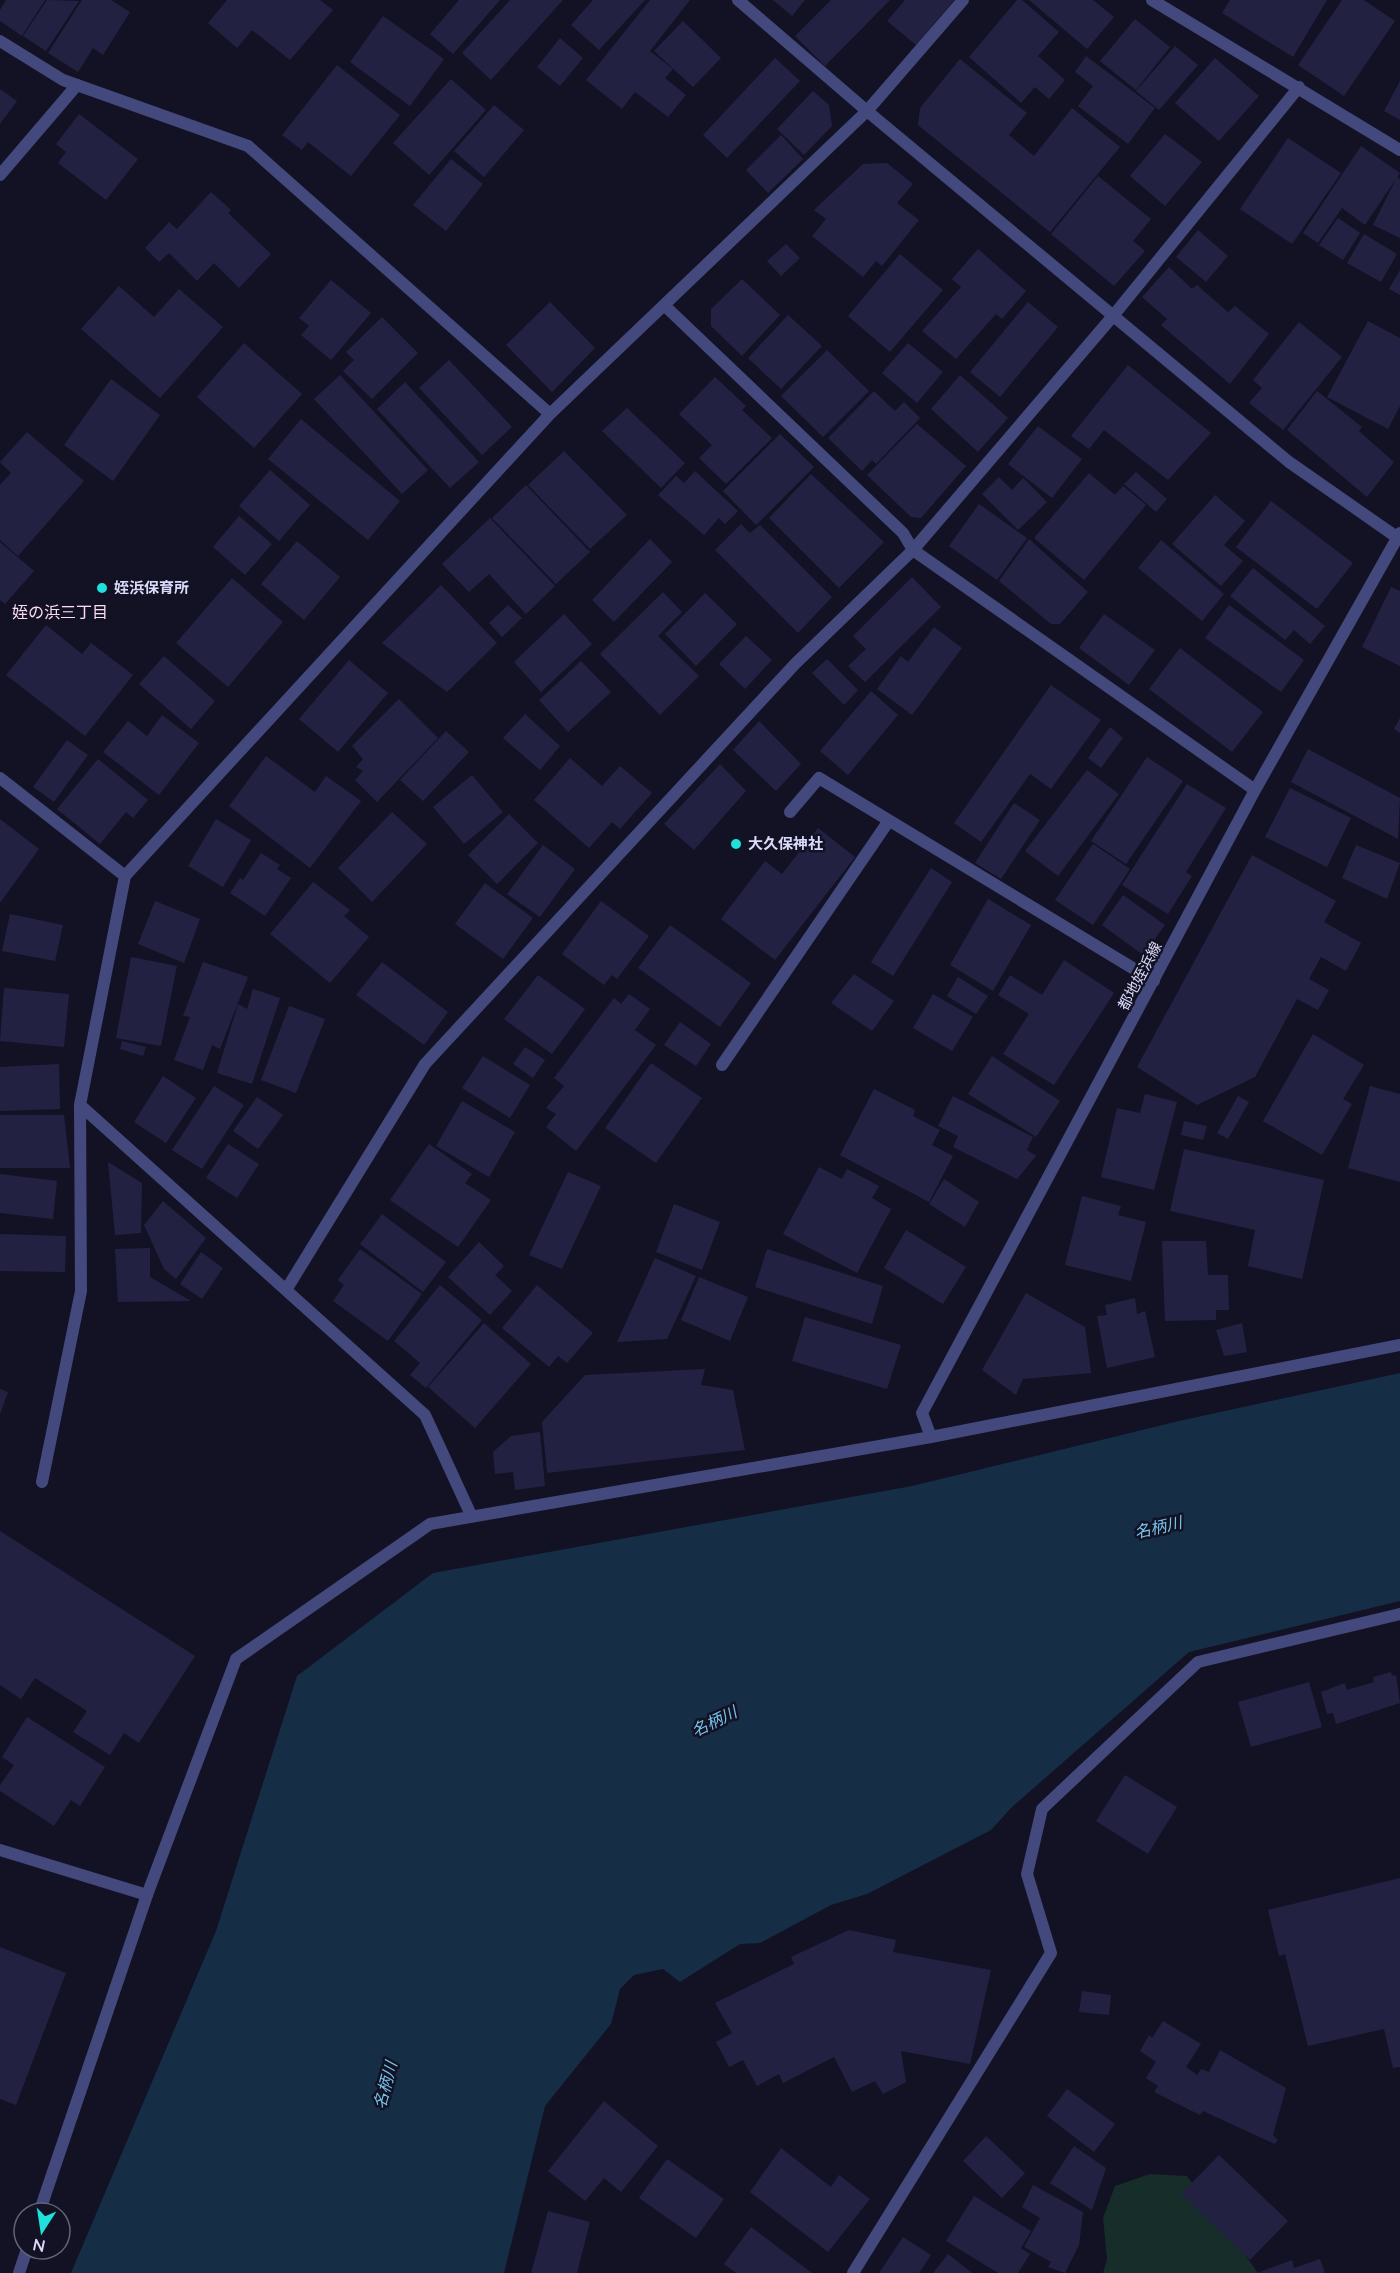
<svg xmlns="http://www.w3.org/2000/svg" width="1400" height="2273" viewBox="0 0 1400 2273" font-family="Lato,'Noto Sans JP',sans-serif">
	<rect width="100%" height="100%" fill="#131224"/>
	<path fill="#162d2a" d="M1150,2174L1187,2176L1258,2273H1103L1107,2259L1103,2218L1115,2186Z"/>
	<path fill="#152d45" d="M1400,1373V1601L1189,1652L1012,1807L991,1830L867,1894L831,1905L760,1943L740,1944L680,1982L663,1969L634,1975L620,1989L611,2024L545,2106L504,2273H71L216,1931L297,1676L433,1573L912,1486L1179,1421Z"/>
	<path fill="#232142" d="M6,0H45L22,36L0,21V10Z
		M47,0L79,1L46,51L23,36Z
		M82,0H111L130,12L103,55L93,48L78,72L48,53Z
		M227,0H320L333,10L290,60L252,30L237,48L208,23Z
		M459,0H500L453,54L430,34Z
		M510,0H563L491,80L462,53Z
		M593,0H645L599,50L571,25Z
		M650,0H690L650,51L673,69L665,78L686,95L668,117L635,92L622,109L586,80Z
		M773,0H805L792,16Z
		M831,0H890L825,66L795,36Z
		M905,0H954L916,45L887,21Z
		M1017,0H1022L1059,32L1038,56L1065,80L1049,99L1035,87L1021,103L969,57Z
		M1029,0H1093L1114,17L1087,49Z
		M1230,0H1327L1293,57L1222,13Z
		M1342,0H1364L1395,21L1344,96L1298,65Z
		M383,16L444,59L410,106L350,62Z
		M1135,19L1170,47L1136,90L1100,61Z
		M683,21L721,58L693,87L654,51Z
		M560,38L583,58L560,86L537,67Z
		M1175,46L1198,65L1159,110L1136,91Z
		M1086,56L1155,108L1128,144L1078,106L1093,86L1075,72Z
		M775,58L800,81L727,158L703,135Z
		M1215,58L1259,96L1219,141L1175,103Z
		M960,59L1027,113L1009,135L1034,156L1072,108L1120,147L1050,232L918,125L920,108Z
		M337,65L400,115L351,176L308,142L302,150L282,135Z
		M451,79L486,110L429,175L393,143Z
		M1400,81V120L1384,111Z
		M0,89L17,101L0,124Z
		M813,91L829,105L832,126L804,155L777,129Z
		M494,105L524,130L484,177L454,151Z
		M79,114L138,159L106,200L58,163L66,152L56,144Z
		M1165,134L1202,162L1165,206L1130,176Z
		M781,135L803,159L768,193L746,170Z
		M1288,138L1341,173L1292,244L1240,209Z
		M1361,146L1400,173L1365,225L1342,208L1318,243L1303,233Z
		M451,159L483,184L446,231L413,205Z
		M887,163L913,184L897,203L919,220L882,266L876,261L863,277L812,236L826,219L814,210L863,164Z
		M1098,176L1151,219L1133,241L1145,251L1114,286L1051,234Z
		M1397,177L1400,179V238L1373,225Z
		M211,192L231,210L228,213L271,254L239,288L214,263L197,281L169,253L159,262L145,248L169,222L177,229Z
		M1338,218L1360,233L1343,260L1319,245Z
		M1198,230L1228,256L1206,282L1176,257Z
		M1364,234L1397,254L1381,282L1347,263Z
		M786,244L800,258L781,276L767,261Z
		M978,249L1026,291L1002,319L996,314L956,359L922,331L961,287L952,279Z
		M900,254L943,290L890,352L848,316Z
		M1169,267L1192,289L1197,285L1228,312L1235,306L1269,334L1230,384L1161,325L1167,319L1142,297Z
		M1400,270V295L1389,289Z
		M742,279L780,315L742,356L711,326V309Z
		M331,280L371,313L331,360L301,335L309,326L299,318Z
		M119,286L154,317L179,289L223,327L160,398L81,329Z
		M550,302L595,348L552,392L506,345Z
		M1028,302L1058,327L1000,397L970,372Z
		M788,315L822,346L781,389L748,358Z
		M382,317L418,353L372,399L343,371L354,360L346,352Z
		M1368,321L1400,338V406L1388,429L1327,397Z
		M1299,322L1342,357L1283,430L1249,403L1262,388L1253,380Z
		M244,343L302,394L254,448L197,397Z
		M908,343L943,372L917,403L882,373Z
		M827,350L869,391L823,437L781,396Z
		M449,360L512,427L482,455L419,388Z
		M1128,365L1211,433L1168,480L1104,430L1089,449L1071,436Z
		M340,375L428,470L402,494L314,399Z
		M960,375L1008,418L978,452L931,409Z
		M715,377L746,406L742,410L772,438L726,484L699,458L712,445L679,414Z
		M111,379L160,415L113,481L64,445Z
		M405,382L479,462L450,488L377,409Z
		M874,391L895,411L904,402L920,418L876,464L872,460L862,471L828,438Z
		M1317,391L1362,427L1359,431L1394,462L1367,497L1287,430Z
		M627,408L685,463L661,488L602,431Z
		M301,419L400,501L368,540L268,459Z
		M917,424L966,466L921,518L911,517L867,475Z
		M1038,426L1082,459L1052,498L1008,464Z
		M27,432L84,481L18,556L0,540V485L11,473L0,462Z
		M780,434L814,467L756,525L723,491Z
		M564,451L627,515L590,549L528,485Z
		M270,470L310,505L279,541L239,506Z
		M695,471L738,511L725,524L719,518L704,535L658,495L676,476L684,483Z
		M1136,472L1167,499L1156,512L1124,484Z
		M1089,473L1115,495L1123,486L1146,505L1084,580L1034,538Z
		M811,474L884,542L839,588L769,518Z
		M999,477L1012,490L1023,478L1047,502L1018,530L982,494Z
		M526,485L590,552L556,584L492,518Z
		M1215,495L1245,521L1224,545L1243,561L1221,586L1172,544Z
		M1271,501L1353,563L1317,609L1236,547Z
		M979,504L1027,538L997,580L949,546Z
		M239,516L272,544L245,575L213,547Z
		M490,518L555,586L526,614L489,574L469,592L442,564Z
		M741,524L750,533L760,525L832,597L798,633L715,550Z
		M650,539L672,562L614,622L592,600Z
		M1029,539L1088,592L1060,624H1051L999,581Z
		M1161,540L1224,594L1202,621L1138,568Z
		M297,541L340,577L304,620L261,584Z
		M0,542L34,571L5,604L0,600Z
		M1253,568L1325,626L1310,644L1294,630L1285,640L1230,596Z
		M912,577L941,607L865,682L848,666L866,649L853,636Z
		M232,578L283,622L228,687L176,643Z
		M441,585L497,643L447,692L382,643Z
		M1391,587L1400,591V666L1362,647Z
		M663,592L682,612L658,636L699,676L660,715L600,654Z
		M705,593L737,624L696,666L665,634Z
		M508,605L522,618L502,637L489,623Z
		M1229,605L1304,660L1281,692L1205,638Z
		M564,614L592,644L541,692L514,662Z
		M1104,614L1155,650L1129,685L1079,648Z
		M46,625L82,654L91,643L133,675L85,736L6,675Z
		M934,627L962,648L912,715L877,689L901,656L908,662Z
		M746,636L772,660L745,689L719,664Z
		M1180,648L1263,712L1232,752L1149,689Z
		M164,656L215,701L191,729L139,684Z
		M827,659L858,690L844,705L812,673Z
		M349,660L388,693L338,752L299,719Z
		M581,661L611,692L568,732L539,700Z
		M1051,685L1101,720L1051,789L1030,774L981,842L954,823Z
		M871,691L898,715L848,775L820,751Z
		M399,699L438,738L377,802L355,780L363,771L356,767L363,759L352,746Z
		M525,714L560,746L540,770L503,738Z
		M162,715L199,743L159,795L103,752L128,721L147,736Z
		M1400,718V733L1394,729Z
		M759,721L801,764L776,791L733,750Z
		M1110,727L1123,738L1101,768L1088,758Z
		M446,731L469,752L423,801L400,780Z
		M67,740L88,755L54,802L33,787Z
		M1308,749L1400,798L1398,839L1291,782Z
		M266,756L315,792L326,776L361,801L310,868L229,806Z
		M1147,757L1183,781L1126,864L1091,841Z
		M570,758L602,786L620,766L652,793L620,829L612,822L589,848L534,800Z
		M98,759L148,800L133,818L126,812L100,844L57,809Z
		M720,764L746,791L694,850L664,824Z
		M1087,770L1119,794L1058,876L1025,851Z
		M472,775L503,812L464,844L433,807Z
		M1187,784L1226,808L1186,872L1192,876L1168,914L1122,885Z
		M1290,788L1351,818L1327,867L1265,837Z
		M1014,803L1040,820L1001,879L975,863Z
		M392,812L427,844L372,902L338,868Z
		M509,814L538,843L497,884L468,855Z
		M0,819L39,849L0,903Z
		M216,819L251,840L223,887L188,866Z
		M818,828L855,857L775,960L721,919L765,861L782,874Z
		M1093,844L1130,869L1093,925L1055,900Z
		M543,845L575,869L540,917L507,894Z
		M1356,845L1400,863L1387,899L1342,878Z
		M261,853L280,865L277,869L291,878L265,916L230,893L240,878L243,880Z
		M1252,855L1336,901L1324,922L1361,943L1346,971L1321,957L1309,979L1329,990L1318,1010L1297,999L1255,1077L1197,1105L1137,1067Z
		M931,868L952,882L893,976L871,962Z
		M313,882L350,910L344,916L369,937L330,983L270,934Z
		M485,883L533,918L503,959L455,924Z
		M1123,895L1165,925L1143,955L1102,925Z
		M988,899L1031,925L993,991L950,965Z
		M155,901L200,919L184,963L138,944Z
		M601,901L649,936L617,979L612,975L604,985L562,954Z
		M10,914L63,925L55,961L2,951Z
		M670,925L751,983L720,1027L638,968Z
		M131,957L177,966L161,1046L116,1038Z
		M1064,960L1114,993L1054,1085L1003,1054L1029,1014L998,995L1010,975L1042,995Z
		M203,962L248,977L220,1049L212,1045L203,1070L174,1060L190,1017L183,1016Z
		M382,962L448,1012L424,1045L356,995Z
		M854,974L894,1001L872,1031L831,1003Z
		M538,975L585,1009L552,1054L504,1019Z
		M958,977L988,996L976,1014L947,996Z
		M4,988L69,994L64,1047L0,1041Z
		M253,989L280,998L252,1084L217,1073L238,1004L247,1009Z
		M629,994L650,1009L635,1030L656,1045L576,1151L546,1127L556,1114L546,1108L564,1086L554,1078L614,998L621,1004Z
		M933,994L973,1017L952,1051L913,1028Z
		M289,1006L325,1019L296,1093L261,1080Z
		M680,1022L711,1044L696,1066L664,1045Z
		M1313,1034L1364,1065L1343,1099L1352,1104L1322,1155L1263,1121Z
		M122,1041L146,1047L143,1056L120,1049Z
		M525,1047L545,1060L533,1078L513,1064Z
		M483,1056L530,1085L510,1118L462,1088Z
		M992,1056L1060,1101L1036,1137L968,1094Z
		M651,1063L702,1098L656,1163L605,1128Z
		M59,1064L60,1109L0,1111V1067Z
		M163,1076L196,1098L166,1143L134,1122Z
		M214,1086L244,1105L202,1169L172,1150Z
		M1370,1086L1400,1094V1182L1348,1168Z
		M874,1089L915,1110L913,1116L940,1130L932,1145L953,1156L929,1202L840,1155Z
		M1145,1094L1177,1102L1154,1190L1101,1177L1117,1108L1140,1113Z
		M953,1096L1033,1137L1027,1150L1036,1156L1017,1179L953,1147L958,1136L938,1126Z
		M1238,1096L1249,1102L1228,1139L1217,1133Z
		M257,1097L283,1115L258,1149L233,1131Z
		M462,1101L515,1132L489,1177L436,1146Z
		M0,1115H64L70,1168H0Z
		M1184,1121L1207,1126L1203,1140L1181,1135Z
		M228,1144L259,1164L237,1198L206,1178Z
		M429,1144L472,1174L465,1183L491,1200L458,1247L390,1200Z
		M1184,1149L1324,1180L1302,1279L1248,1266L1255,1230L1170,1211Z
		M108,1162L142,1183L141,1233L115,1235Z
		M819,1167L842,1179L847,1169L879,1186L872,1198L891,1209L857,1273L783,1234Z
		M568,1172L601,1186L562,1269L529,1255Z
		M0,1174L57,1181L53,1219L0,1213Z
		M944,1179L979,1202L965,1227L929,1204Z
		M1082,1196L1121,1206L1118,1215L1146,1222L1131,1281L1065,1265Z
		M163,1201L206,1238L176,1279L164,1269L144,1225Z
		M674,1204L720,1222L702,1270L656,1252Z
		M382,1214L446,1262L423,1292L360,1244Z
		M906,1230L966,1267L943,1304L884,1268Z
		M0,1234L66,1236L65,1272L0,1271Z
		M1162,1241H1206L1208,1275H1228L1229,1310H1216V1320L1165,1321Z
		M479,1242L504,1266L495,1275L512,1291L490,1315L448,1277Z
		M150,1248V1277L191,1301L118,1302L115,1249Z
		M360,1249L422,1294L388,1341L333,1301L344,1285L338,1280Z
		M767,1249L883,1286L872,1324L755,1287Z
		M201,1252L223,1268L202,1299L180,1284Z
		M655,1258L696,1276L667,1339L617,1342Z
		M699,1277L748,1297L730,1341L681,1320Z
		M440,1285L482,1320L426,1388L410,1375L420,1363L394,1341Z
		M537,1285L593,1333L567,1363L558,1356L549,1367L502,1328Z
		M1026,1293L1085,1327L1091,1373L1023,1379L1016,1395L982,1370Z
		M1135,1298L1137,1314L1145,1311L1155,1357L1107,1368L1097,1316L1107,1315L1105,1305Z
		M805,1317L901,1345L887,1389L792,1361Z
		M484,1323L531,1364L475,1428L428,1387Z
		M1242,1323L1247,1352L1224,1356L1216,1330Z
		M705,1369L701,1385L733,1390L745,1450L547,1473L542,1422L585,1375Z
		M0,1389L8,1392L0,1414Z
		M540,1432L545,1486L515,1490L513,1472L495,1474L493,1452L511,1436Z
		M0,1531L195,1656L139,1743L124,1733L110,1755L73,1732L87,1711L35,1678L21,1699L0,1685Z
		M1391,1672L1392,1676L1396,1675L1400,1703L1336,1724L1333,1713L1327,1714L1321,1692L1345,1683L1347,1690L1374,1682L1373,1677Z
		M1309,1682L1322,1727L1251,1747L1238,1702Z
		M27,1717L105,1767L80,1806L71,1800L54,1826L0,1791V1785L14,1765L2,1757Z
		M1125,1775L1177,1807L1148,1854L1096,1821Z
		M1400,1878V2067L1393,2068L1384,2029L1308,2046L1285,1954L1279,1956L1268,1910Z
		M849,1930L896,1940L893,1952L991,1970L970,2064L901,2051L906,2082L883,2094L875,2081L852,2092L834,2057L783,2083L779,2074L757,2086L743,2060L729,2067L716,2042L732,2033L715,2003L794,1964L791,1957Z
		M0,1947L66,1973L16,2105L0,2099Z
		M1082,1991L1111,1995L1109,2015L1079,2012Z
		M1163,2021L1201,2044L1186,2067L1197,2075L1201,2069L1209,2072L1220,2050L1286,2088L1273,2135L1278,2140L1275,2144L1203,2111L1200,2115L1154,2092L1158,2086L1146,2078L1156,2062L1140,2051L1149,2035L1152,2038Z
		M1067,2089L1115,2124L1094,2152L1047,2116Z
		M604,2101L658,2146L621,2192L604,2178L585,2201L548,2171Z
		M986,2136L1025,2173L1002,2198L963,2161Z
		M1074,2146L1106,2168L1092,2210L1050,2183Z
		M781,2148L831,2187L839,2175L870,2199L828,2252L750,2192Z
		M1219,2155L1288,2221L1250,2260L1181,2194Z
		M667,2159L724,2199L696,2238L639,2198Z
		M1033,2185L1083,2212L1079,2245L1065,2273L1048,2267L1051,2262L1024,2247L1040,2218L1022,2207Z
		M974,2196L1031,2231L1021,2248L1030,2254L1018,2273H998L946,2241Z
		M548,2211L590,2222L577,2273H531Z
		M751,2227L812,2273H736L724,2264Z
		M903,2237L931,2255L919,2273H879Z
		M948,2254L972,2273H933Z
		M1320,2259L1325,2273H1257L1292,2260L1294,2268Z"/>
	<g fill="none" stroke-linecap="round" stroke-linejoin="round">
		<path stroke="#43487d" stroke-width="12" d="M0,41L63,80L248,146
			M722,1065L888,822"/>
		<path stroke="#43487d" stroke-width="12" d="M738,0L867,111L1289,462L1398,538
			M1152,0L1400,150
			M248,146L550,414
			M0,175L77,85
			M664,305L903,533L913,550L1255,790
			M0,778L125,876
			M790,812L819,778L1154,981
			M286,1290L425,1064L795,664L913,550L1113,316L1299,87
			M931,1437L922,1413L1255,790L1400,533
			M42,1482L81,1291L80,1105
			M471,1515L425,1415L80,1105L125,876L550,414L867,111L963,0
			M39,2213L147,1895L236,1659L430,1524L931,1437L1400,1345
			M19,2273L27,2249
			M853,2273L1051,1953L1027,1874L1042,1809L1198,1662L1400,1614"/>
		<path stroke="#43487d" stroke-width="12" d="M0,1850L147,1895"/>
	</g>
	<g fill="#20e0dc" stroke="#131224" stroke-width="2">
		<circle cx="102" cy="588" r="6"/>
		<circle cx="736" cy="844" r="6"/>
	</g>
	<g text-anchor="middle" stroke-width="5" stroke-linejoin="round" paint-order="stroke">
		<g font-size="15" font-weight="bold" fill="#dadafa" stroke="#131224" text-anchor="start">
			<text x="114" y="593">姪浜保育所</text>
			<text x="748" y="849">大久保神社</text>
		</g>
		<g font-size="15" fill="#dadafa" stroke="#131224">
			<text transform="translate(1140 976) rotate(-62)" y="5">都地姪浜線</text>
		</g>
		<g font-size="16" fill="#fadcf3" stroke="#131224">
			<text x="60" y="618">姪の浜三丁目</text>
		</g>
		<g font-size="16" font-style="italic" fill="#76c4ec" stroke="#131224">
			<text transform="translate(1158 1527) rotate(-13)" y="6">名柄川</text>
			<text transform="translate(714 1721) rotate(-26)" y="6">名柄川</text>
			<text transform="translate(385 2085) rotate(-75)" y="6">名柄川</text>
		</g>
	</g>
	<g transform="translate(42 2231) rotate(192)"><circle r="28" fill="#131224" stroke="#63627a" stroke-width="1.5"/>
	<path d="M0-4.5L10 22L0 15L-10 22Z" fill="#20e0dc"/>
	<text y="-9" font-size="16" font-weight="bold" text-anchor="middle" fill="#dadafa">N</text>
	</g>
</svg>
